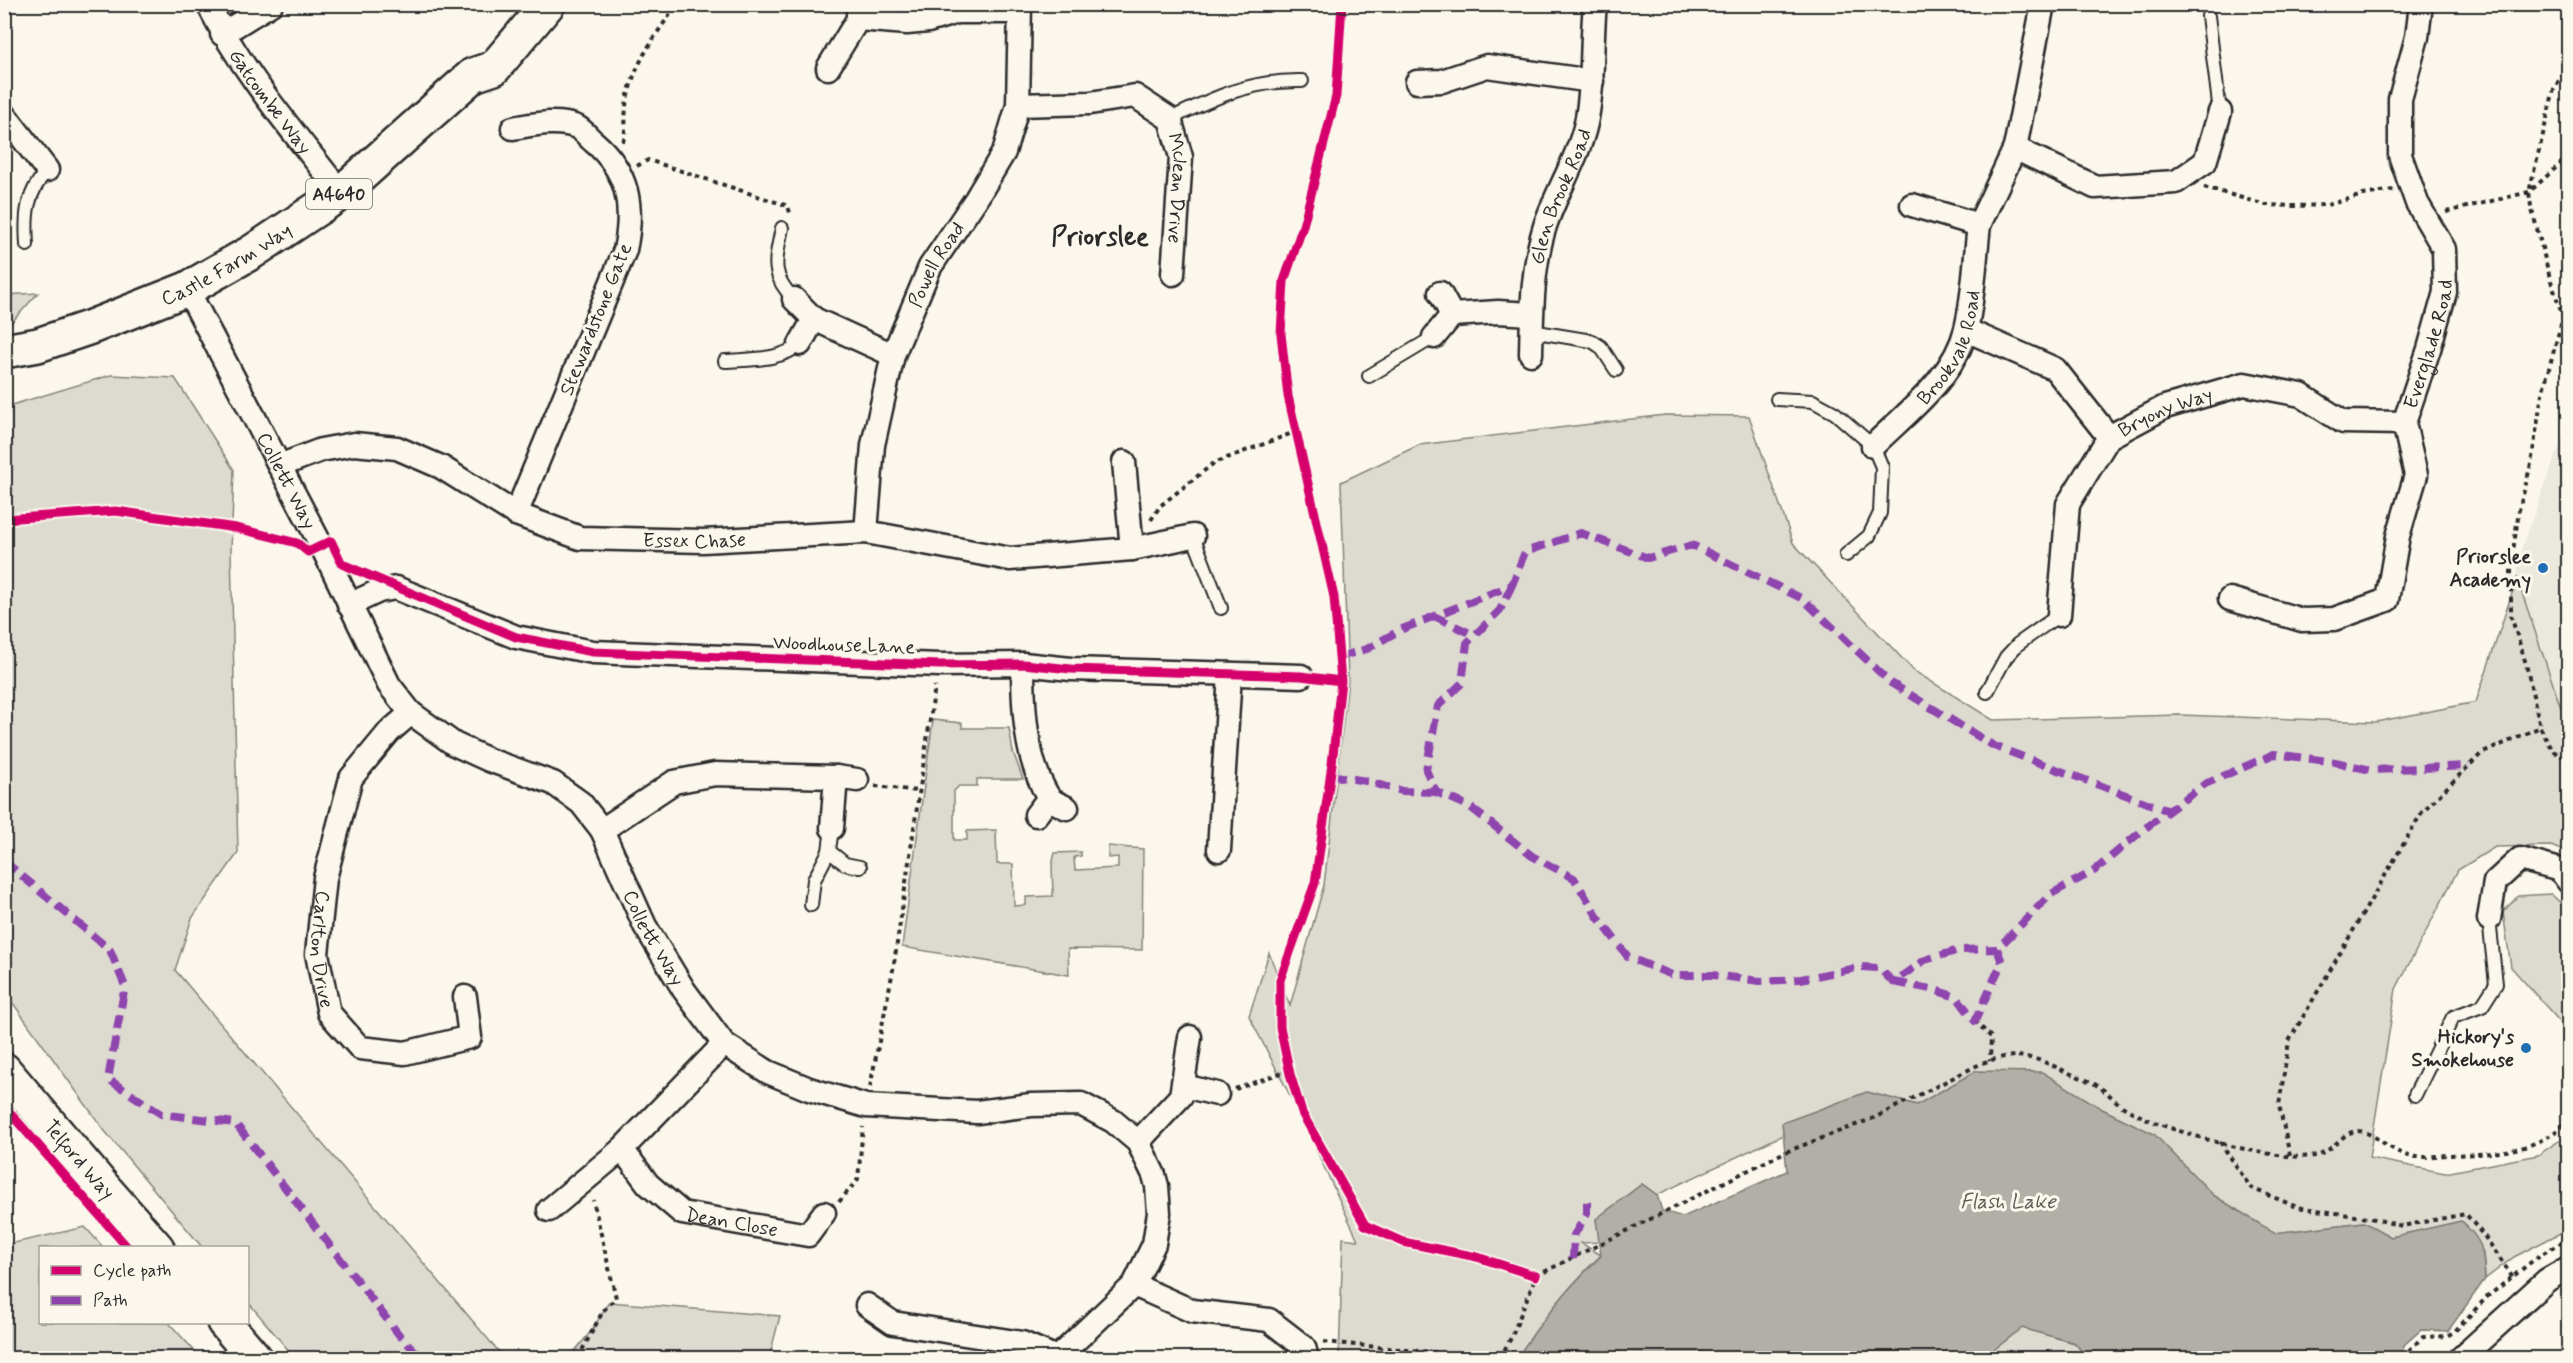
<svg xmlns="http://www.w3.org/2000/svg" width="2573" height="1363" viewBox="0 0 2573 1363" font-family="Mynerve,sans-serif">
	<rect width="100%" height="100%" fill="#fbf7ec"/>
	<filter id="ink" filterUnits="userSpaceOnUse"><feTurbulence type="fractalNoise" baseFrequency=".0167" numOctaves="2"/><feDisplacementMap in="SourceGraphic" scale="12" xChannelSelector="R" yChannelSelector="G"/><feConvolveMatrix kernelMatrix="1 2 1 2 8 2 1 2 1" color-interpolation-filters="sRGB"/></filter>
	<g filter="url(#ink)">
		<path fill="#ebe8de" d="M2568,423V713L2561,709L2517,578L2518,558Z"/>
		<path fill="#dddad0" stroke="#84827e" stroke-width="1.5" d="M38,293L11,323L5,324V295Z
			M111,375L175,378L234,470L231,550L238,853L192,918L175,970L499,1352L510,1358H295L248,1302V1248L202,1247L104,1130L5,992V407Z
			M1665,415L1749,416L1793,543L1914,671L1993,720L2179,715L2376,722L2476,702L2517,578L2561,708L2568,713V853L2551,846L2495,847L2458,870L2396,989L2369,1158L2445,1173L2538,1155L2568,1135V1229L2514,1257L2485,1279L2483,1253L2461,1221L2391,1237L2363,1222L2274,1233L2213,1195L2154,1134L2104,1110L1976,1071L1917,1105L1867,1092L1783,1123V1135L1657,1195L1642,1184L1596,1219L1600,1242L1581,1243L1601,1255C1569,1286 1541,1321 1517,1358H1339L1343,1238L1358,1240L1299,1113L1249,1016L1269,953L1290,1006L1324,885L1348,681L1341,482L1419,445Z
			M933,720L962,723V728H1009L1013,752L1023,779H977V786H959L954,791V840H967V831L996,830L997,864H1013L1014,906L1026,905V897L1053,896L1052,865L1055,853L1081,852V856L1074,857L1075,870L1118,868V857L1108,858V846L1143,849L1142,950L1068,949L1069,975L902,947Z
			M2551,894L2568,910V1031L2511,967L2503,912L2518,896Z
			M85,1227L103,1247L40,1248V1322L169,1323L201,1358H5V1245Z
			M609,1302L780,1316L769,1358H569L592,1330Z
			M2022,1328L2075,1343L2087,1358H1983Z"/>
		<path fill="#b1afa7" stroke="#7b7a75" stroke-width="1.5" d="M1976,1071L2042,1072L2104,1110L2154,1134L2213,1195L2274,1233L2364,1222L2391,1237L2461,1221C2484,1242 2483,1249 2485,1279L2448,1331L2421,1330L2405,1344L2399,1358H2087L2075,1343L2022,1328L1983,1358H1517C1541,1321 1569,1286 1601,1256L1596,1219L1642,1184L1657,1195L1662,1211L1683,1217L1787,1171L1782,1123L1867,1092L1917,1105Z"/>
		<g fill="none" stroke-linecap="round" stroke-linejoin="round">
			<defs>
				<path id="service" d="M2208,16L2220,112
					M1170,119C1215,97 1251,80 1302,81
					M782,228C776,259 769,274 794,299
					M27,245C25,214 26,195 47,170
					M1531,331L1592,341L1601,347L1616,370
					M725,361C750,359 781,361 800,344
					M1369,376L1434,337
					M1777,399L1813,401L1835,413L1873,446L1882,467L1880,513L1869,536L1846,555
					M1193,536L1221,608
					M1987,692L2006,657L2018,644L2059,615
					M829,851L845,864L860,867
					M811,905L814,880L829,851L832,828
					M2415,1095L2453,1017L2482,1006L2496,984L2489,919"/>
				<g id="minor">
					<path id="s1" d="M208,4C243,74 294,132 341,193"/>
					<path d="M858,19L907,23L928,21L957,12H1019"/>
					<path d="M222,34L271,4"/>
					<path d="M828,68L858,19V6"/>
					<path d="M1417,82L1442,81L1487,66L1592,81"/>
					<path id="s2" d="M1018,105L1090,103L1135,96L1170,119L1181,157L1173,274"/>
					<path d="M4,114L47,170"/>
					<path d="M513,128C532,125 557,119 577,127C583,130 589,138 594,142C629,172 634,207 625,250L516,514"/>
					<path d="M2015,148L2043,4"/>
					<path d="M1979,225L2015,148L2095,187L2176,182L2205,162L2220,112"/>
					<path id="s3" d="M187,289L321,545L389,685L411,713L454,744L489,760L553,783L581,803L602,830L645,926L684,990L724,1044L768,1072L809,1089L866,1106L977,1112L1031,1105L1081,1104L1113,1121L1138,1142L1154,1175L1157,1186L1159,1213L1154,1244L1134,1285L1057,1358"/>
					<path d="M1440,293L1452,315L1498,312L1531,314"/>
					<path d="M794,299L814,319"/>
					<path d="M1966,330L2055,369L2109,437"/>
					<path d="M1434,337L1452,315"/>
					<path d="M800,344L814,319L893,355"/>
					<path id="s4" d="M1531,354C1532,311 1532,267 1545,226C1556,192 1578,159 1586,123C1594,85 1591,44 1595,4"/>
					<path id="s5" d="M1873,446C1907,412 1954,378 1966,329C1974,297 1975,258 1979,225L1912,205"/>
					<path d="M1124,462L1132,549L1193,536"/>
					<path id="s6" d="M279,466L321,450L354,444L397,448L441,467L516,514L580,538L703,541L866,532L1010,559L1132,549"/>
					<path id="s7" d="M866,532L873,445L893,355L930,267L976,199L1004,152L1018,105L1020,4"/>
					<path id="s8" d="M2230,599L2302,620L2334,619L2387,600L2398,536L2416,475L2404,423L2429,349L2445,292L2444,249L2417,203L2400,155V99L2417,37L2421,4"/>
					<path d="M349,605L379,591L396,588L516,637L593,652L940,665L1023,664L1071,669L1301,676"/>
					<path id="s9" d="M2059,615L2068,504L2109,437L2165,407L2244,384L2301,395L2343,422L2404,423"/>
					<path d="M1023,664C1023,706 1025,759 1048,796C1052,802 1061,805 1067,808"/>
					<path id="s10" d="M411,713L389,732L351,778L325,878L317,954L329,1013L360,1048L405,1053L470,1037L465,997"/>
					<path d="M836,777L857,780"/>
					<path d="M1036,815L1049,798"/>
					<path d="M602,830L674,782L715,774L836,777L832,828"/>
					<path d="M1219,850L1230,674"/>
					<path d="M2489,919L2495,882L2520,859L2560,870L2568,881"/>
					<path d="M1184,1086L1217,1094"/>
					<path d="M1138,1142L1181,1096L1190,1037"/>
					<path d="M622,1149L724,1044"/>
					<path id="s11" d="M549,1210L622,1149L648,1184L682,1213L808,1235L824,1213"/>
					<path d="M1134,1285L1192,1311L1269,1320L1304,1347L1307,1358"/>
					<path d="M867,1305L893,1323L1022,1343L1057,1358"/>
					<path d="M2461,1358L2547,1280L2568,1268"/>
				</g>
				<g id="primary">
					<path id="s12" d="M4,351L38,345L91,327L187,289L252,252L341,193L473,75L494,68L548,4"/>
					<path id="s13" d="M4,1070L105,1189L157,1248"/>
					<path d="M224,1322L255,1358"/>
				</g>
			</defs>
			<use href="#service" stroke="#2b2b2b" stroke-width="16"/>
			<use href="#minor" stroke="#2b2b2b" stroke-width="27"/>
			<use href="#primary" stroke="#2b2b2b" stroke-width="38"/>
			<path stroke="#2b2b2b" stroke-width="4" stroke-dasharray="4.5 4.5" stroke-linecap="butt" d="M2568,65L2554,89L2529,192L2531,206L2550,278L2563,317L2542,394L2531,464L2519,510L2511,565V616L2526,664L2540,727L2553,751L2568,760
				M623,142C627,128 624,114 627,100C634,64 656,33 678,4
				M637,166L648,160L788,206L791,216
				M2204,187L2266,205L2293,206L2327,205L2363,195L2393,190
				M2446,212L2529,192L2568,157
				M1151,520L1160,506L1214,463L1295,432
				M875,786L918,791
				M1975,1021L1991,1037L1990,1061
				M870,1087L893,970L935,686
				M1235,1089L1289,1070
				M2220,1142L2251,1188L2297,1207L2375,1219L2402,1226L2466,1214L2488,1241L2513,1278
				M2290,1156L2279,1105L2289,1041L2422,812L2481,754L2540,727
				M839,1202L858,1179L863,1127
				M1324,1342L1497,1358
				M578,1358L603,1311L616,1298L593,1200
				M1500,1358L1512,1336L1536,1276L1783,1153L1874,1118L1982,1063C2019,1050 2035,1057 2069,1073C2078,1077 2089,1080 2098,1086C2107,1092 2114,1100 2122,1106C2133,1113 2147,1119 2159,1124C2199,1138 2273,1161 2315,1156C2331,1154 2343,1131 2357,1131C2370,1130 2390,1150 2405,1155C2417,1159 2433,1156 2446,1155C2489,1154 2538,1154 2568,1120
				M2405,1358V1354L2423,1337L2447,1336L2455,1331L2487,1297L2540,1255L2568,1239"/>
			<use href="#service" stroke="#fbf7ec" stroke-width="12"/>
			<use href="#minor" stroke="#fbf7ec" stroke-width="22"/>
			<use href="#primary" stroke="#fbf7ec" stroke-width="33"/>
			<path stroke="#8e44ad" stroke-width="8" stroke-dasharray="15 8" stroke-linecap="butt" d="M1512,585L1500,610L1467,643L1462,683L1438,706L1426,770L1436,792L1469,806L1532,856L1574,878L1597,916L1628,957L1672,975H1713L1760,981L1801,979L1861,967L1879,968L1893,982L1925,960L1959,950L1997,949
				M1434,616L1474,635
				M1339,657L1367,649L1400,630L1512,585L1525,552L1581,533L1648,558L1692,545L1803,599L1891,683L1994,746L2169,811
				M1330,775L1366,781L1402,791L1436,792
				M4,861L110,950L125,986L108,1079L161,1114L235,1123L400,1336L422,1358
				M1893,982L1931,989L1957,997L1975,1021L2002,962L1997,949L2051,894L2094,871L2144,829L2205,784L2274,754L2335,762L2371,770L2469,766
				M1573,1259L1574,1235L1587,1214V1197"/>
			<defs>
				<path id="cycleway" d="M1342,4L1336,96L1303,226L1284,281L1281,334L1288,396L1334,597L1341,681L1332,764L1315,883L1280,980V1027L1290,1074L1302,1113L1365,1225L1403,1242L1477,1257L1536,1276
					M4,519L116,511L236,528L297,543L308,552L331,541L342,564L516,637L593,652L940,665L1023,664L1071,669L1301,676L1341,681
					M4,1106L128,1248"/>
			</defs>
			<use href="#cycleway" stroke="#fbf7ec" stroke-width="13"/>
			<use href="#cycleway" stroke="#d6006c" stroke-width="9"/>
		</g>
	</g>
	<g fill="#1f6fb2" stroke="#fbf7ec" stroke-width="2">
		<circle cx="2543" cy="568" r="6"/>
		<circle cx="2526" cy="1048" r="6"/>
	</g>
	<g text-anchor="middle" stroke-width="6" stroke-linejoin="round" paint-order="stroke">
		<rect fill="#fbf7ec" stroke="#696865" stroke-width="1.5" x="306" y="179" width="66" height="30" rx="4.5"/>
		<g font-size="18" font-weight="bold" fill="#2b2b2b">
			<text x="339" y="200">A4640</text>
		</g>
		<g font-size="20" fill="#2b2b2b" stroke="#fbf7ec">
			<text dy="7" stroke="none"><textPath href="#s1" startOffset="116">Gatcombe Way</textPath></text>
			<text dy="7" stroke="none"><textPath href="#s2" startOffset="230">Mclean Drive</textPath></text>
			<text dy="7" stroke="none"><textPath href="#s4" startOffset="162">Glen Brook Road</textPath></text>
			<text dy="7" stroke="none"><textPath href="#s12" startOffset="240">Castle Farm Way</textPath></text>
			<text dy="7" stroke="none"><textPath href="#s7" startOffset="280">Powell Road</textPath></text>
			<text transform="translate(595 319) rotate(-68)" y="7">Stewardstone Gate</text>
			<text dy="7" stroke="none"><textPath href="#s5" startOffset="128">Brookvale Road</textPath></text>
			<text dy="7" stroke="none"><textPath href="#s8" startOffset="428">Everglade Road</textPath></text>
			<text dy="7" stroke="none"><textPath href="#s9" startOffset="252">Bryony Way</textPath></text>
			<text dy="7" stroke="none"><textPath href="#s3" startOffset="216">Collett Way</textPath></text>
			<text dy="7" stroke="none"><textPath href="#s6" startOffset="441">Essex Chase</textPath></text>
			<text transform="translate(844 644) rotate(2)" y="7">Woodhouse Lane</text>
			<text dy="7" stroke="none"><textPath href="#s3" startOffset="828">Collett Way</textPath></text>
			<text dy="7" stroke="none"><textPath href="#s10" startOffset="264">Carlton Drive</textPath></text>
			<text dy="7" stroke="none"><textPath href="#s13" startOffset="117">Telford Way</textPath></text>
			<text dy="7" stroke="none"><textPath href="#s11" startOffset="234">Dean Close</textPath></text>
		</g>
		<g font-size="20" font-weight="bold" fill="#2b2b2b" stroke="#fbf7ec" text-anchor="end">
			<text x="2531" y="563">Priorslee<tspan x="2531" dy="23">Academy</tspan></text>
			<text x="2514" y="1043">Hickory's<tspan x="2514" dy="23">Smokehouse</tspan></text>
		</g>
		<g font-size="21" font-style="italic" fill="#5a5956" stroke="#fbf7ec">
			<text x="2008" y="1208">Flash Lake</text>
		</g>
		<g font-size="26" font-weight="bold" fill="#2b2b2b" stroke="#fbf7ec">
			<text x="1100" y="245">Priorslee</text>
		</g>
	</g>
	<rect width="2573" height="1363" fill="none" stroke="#fbf7ec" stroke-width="24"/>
	<rect x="12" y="12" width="2549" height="1339" fill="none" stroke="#2b2b2b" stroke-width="2" filter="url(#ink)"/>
	<rect x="39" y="1246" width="210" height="78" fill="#fbf7ec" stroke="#a8a59f" stroke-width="1.5"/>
	<rect x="51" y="1266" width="30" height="9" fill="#d6006c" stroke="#a8a59f" stroke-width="1.5"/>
	<text x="93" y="1276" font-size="18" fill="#2b2b2b">Cycle path</text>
	<rect x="51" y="1296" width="30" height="9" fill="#8e44ad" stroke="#a8a59f" stroke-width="1.5"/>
	<text x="93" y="1306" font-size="18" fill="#2b2b2b">Path</text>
</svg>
